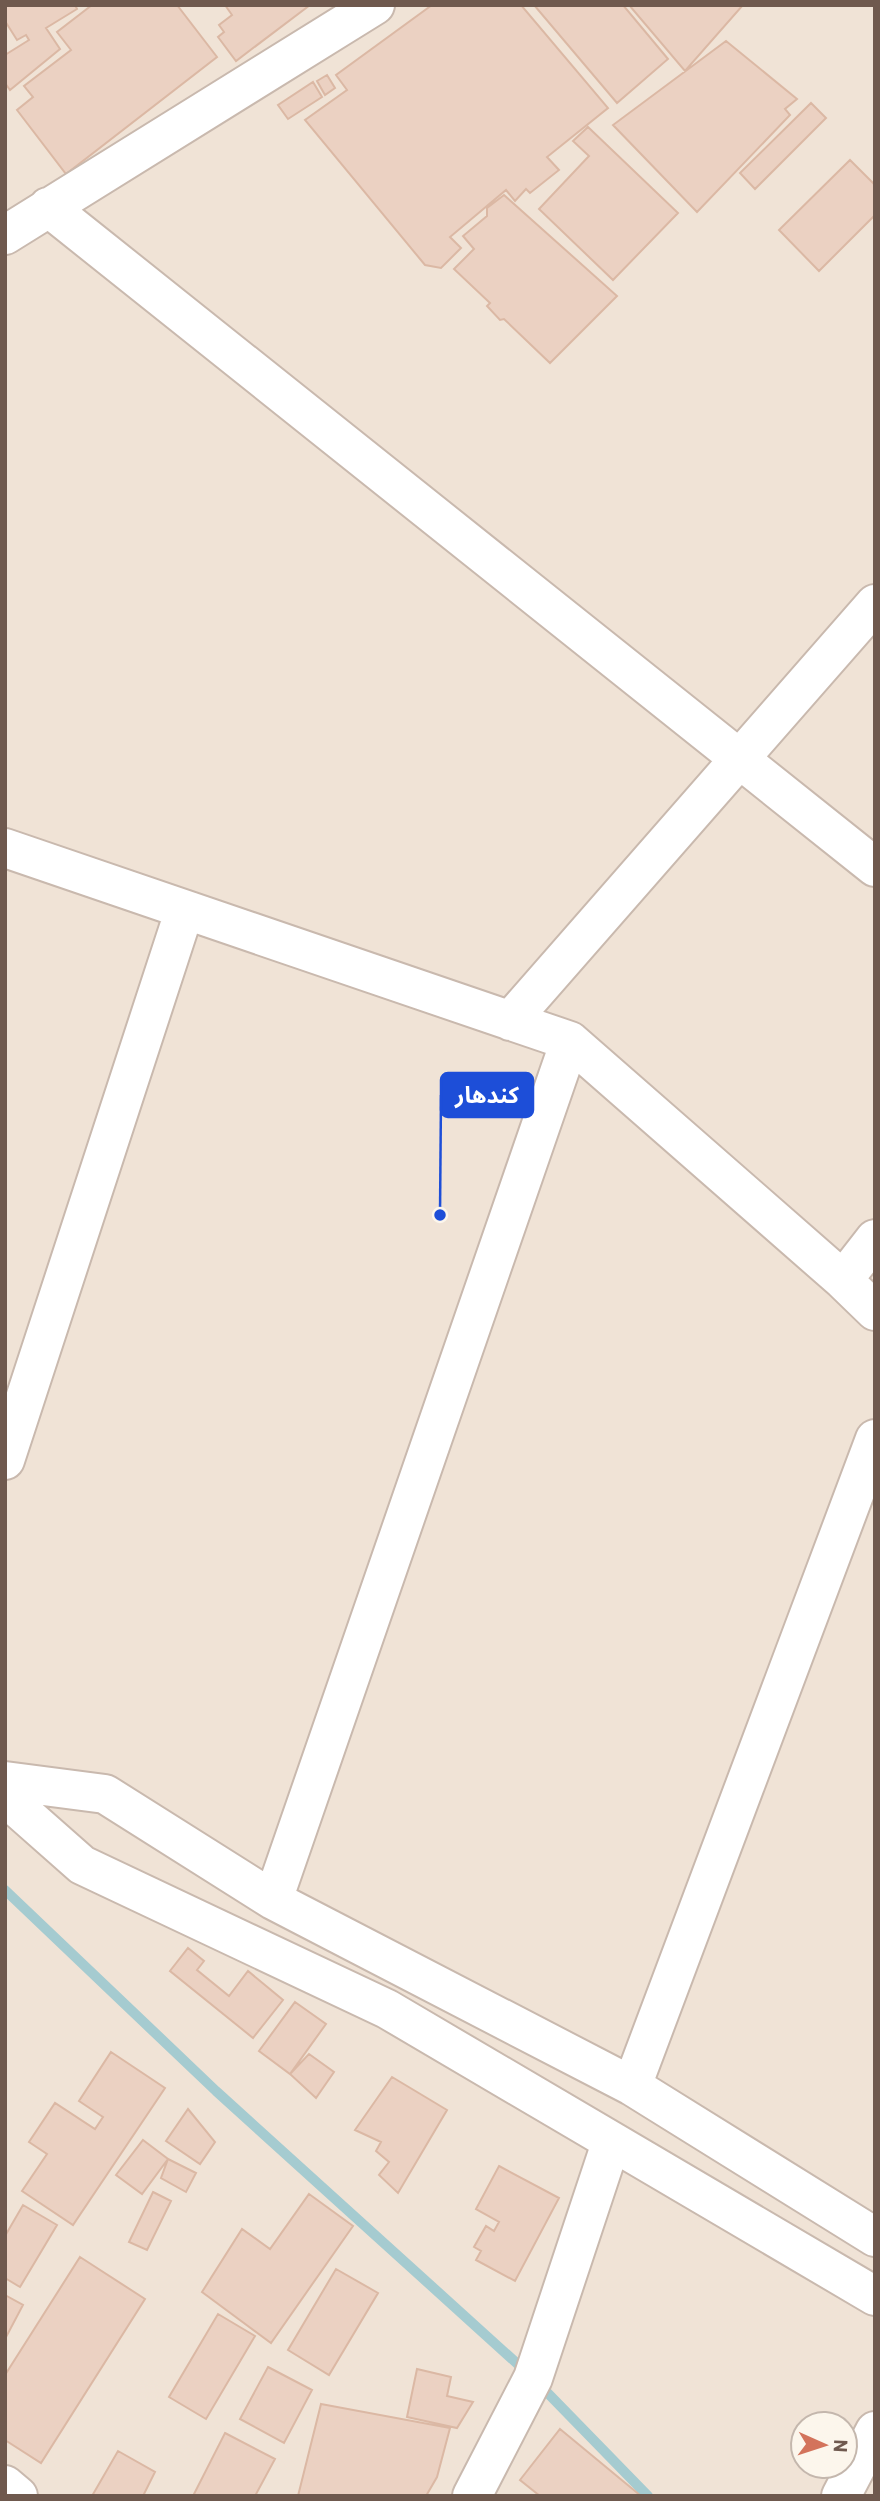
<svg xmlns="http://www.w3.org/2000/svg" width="880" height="2501" viewBox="0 0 880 2501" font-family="Barlow,'Noto Sans Arabic',sans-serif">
	<rect width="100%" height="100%" fill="#f9f1e6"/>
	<path fill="#f0e3d6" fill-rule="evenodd" d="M5,5H875V2496H5ZM803,2424H845V2466H803Z"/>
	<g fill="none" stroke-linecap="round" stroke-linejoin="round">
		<path stroke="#a5cbd0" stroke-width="10" d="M5,1890L216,2091L533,2378L648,2496"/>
	</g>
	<path fill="#ebd1c2" stroke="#dbb8a4" stroke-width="2" d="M5,5H75L77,9L46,28L60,49L10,90L5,83V55L29,40L26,35L17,40L5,21Z
		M92,5H177L217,57L66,174L17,110L33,97L24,86L71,50L57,32Z
		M225,5H310L236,61L218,37L224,32L219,25L232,15Z
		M432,5H521L608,108L547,157L559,170L530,193L526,189L515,201L506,190L450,237L461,248L441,268L425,265L305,120L347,90L336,75Z
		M534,5H623L668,59L617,103Z
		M629,5H743L685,71Z
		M726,41L797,99L785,109L790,115L697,212L613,125Z
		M327,75L335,88L325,95L317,81Z
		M313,82L322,97L288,119L278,105Z
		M811,103L826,118L755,189L740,173Z
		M588,127L678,213L613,280L539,209L589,156L573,141Z
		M850,160L875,185V215L819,271L779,230Z
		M504,195L617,296L550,363L504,319L500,320L487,306L490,303L454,269L474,249L463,236L487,216V208Z
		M188,1948L204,1961L197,1970L229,1996L248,1971L283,2000L253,2038L170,1971Z
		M295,2002L326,2024L290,2074L259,2051Z
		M111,2052L165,2088L73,2225L22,2191L47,2154L29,2142L55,2103L95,2129L103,2117L79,2101Z
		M309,2054L334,2072L316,2098L290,2074Z
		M392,2077L447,2110L398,2193L379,2175L389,2162L376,2151L381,2142L355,2130Z
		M188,2109L215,2142L200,2164L166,2141Z
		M143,2140L168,2159L142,2194L116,2175Z
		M168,2159L196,2173L186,2192L161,2178Z
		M499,2166L559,2198L515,2281L476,2260L481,2251L474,2247L486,2226L494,2231L499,2222L476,2209Z
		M153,2192L171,2201L147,2250L129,2242Z
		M309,2194L353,2226L271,2343L202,2292L242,2229L270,2249Z
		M23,2205L57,2225L20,2287L5,2278V2236Z
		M80,2257L145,2299L41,2463L5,2440V2375Z
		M336,2269L378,2293L329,2375L288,2350Z
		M5,2295L23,2305L5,2339Z
		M218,2314L255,2336L206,2419L169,2397Z
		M268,2367L312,2390L284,2443L240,2419Z
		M417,2369L451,2377L447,2396L473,2402L457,2428L407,2417Z
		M321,2404L450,2428L437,2477L426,2496H298Z
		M560,2429L641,2496H540L520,2480Z
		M225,2433L275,2459L255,2496H193Z
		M118,2451L155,2472L143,2496H92Z"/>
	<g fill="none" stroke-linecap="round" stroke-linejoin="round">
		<defs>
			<path id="minor" d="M48,207L875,867
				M5,235L375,5
				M5,848L570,1041L843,1280L875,1311
				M510,1021L875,604
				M843,1280L875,1239
				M5,1460L184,912
				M5,1781L105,1794L273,1900L632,2086L875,2237
				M5,1797L82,1865L387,2009L875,2296
				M273,1900L570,1041
				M632,2086L875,1439
				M5,2485L18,2496
				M472,2496L533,2378L611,2143
				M841,2496L875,2431"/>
		</defs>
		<use href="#minor" stroke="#c9b9ae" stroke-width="42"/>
		<use href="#minor" stroke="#fff" stroke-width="38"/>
	</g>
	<path fill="none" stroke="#1d4ed8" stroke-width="2.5" d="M440 1215L441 1095"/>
	<circle fill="#1d4ed8" stroke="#fcf6ec" stroke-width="2.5" cx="440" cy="1215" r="7"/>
	<rect fill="#1d4ed8" stroke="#1d4ed8" stroke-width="2.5" x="441" y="1073" width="92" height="44" rx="7"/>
	<g font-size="23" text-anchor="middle" font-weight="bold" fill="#fff">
		<text x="487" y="1103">کندهار</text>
	</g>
	<rect width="880" height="2501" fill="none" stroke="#6f594e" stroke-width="14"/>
	<g transform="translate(824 2445) rotate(93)"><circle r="33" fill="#fcf6ec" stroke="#c4b7ad" stroke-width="2"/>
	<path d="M0-5L12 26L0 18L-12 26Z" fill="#d3735b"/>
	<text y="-10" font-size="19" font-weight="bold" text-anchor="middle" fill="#6f594e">N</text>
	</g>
</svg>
